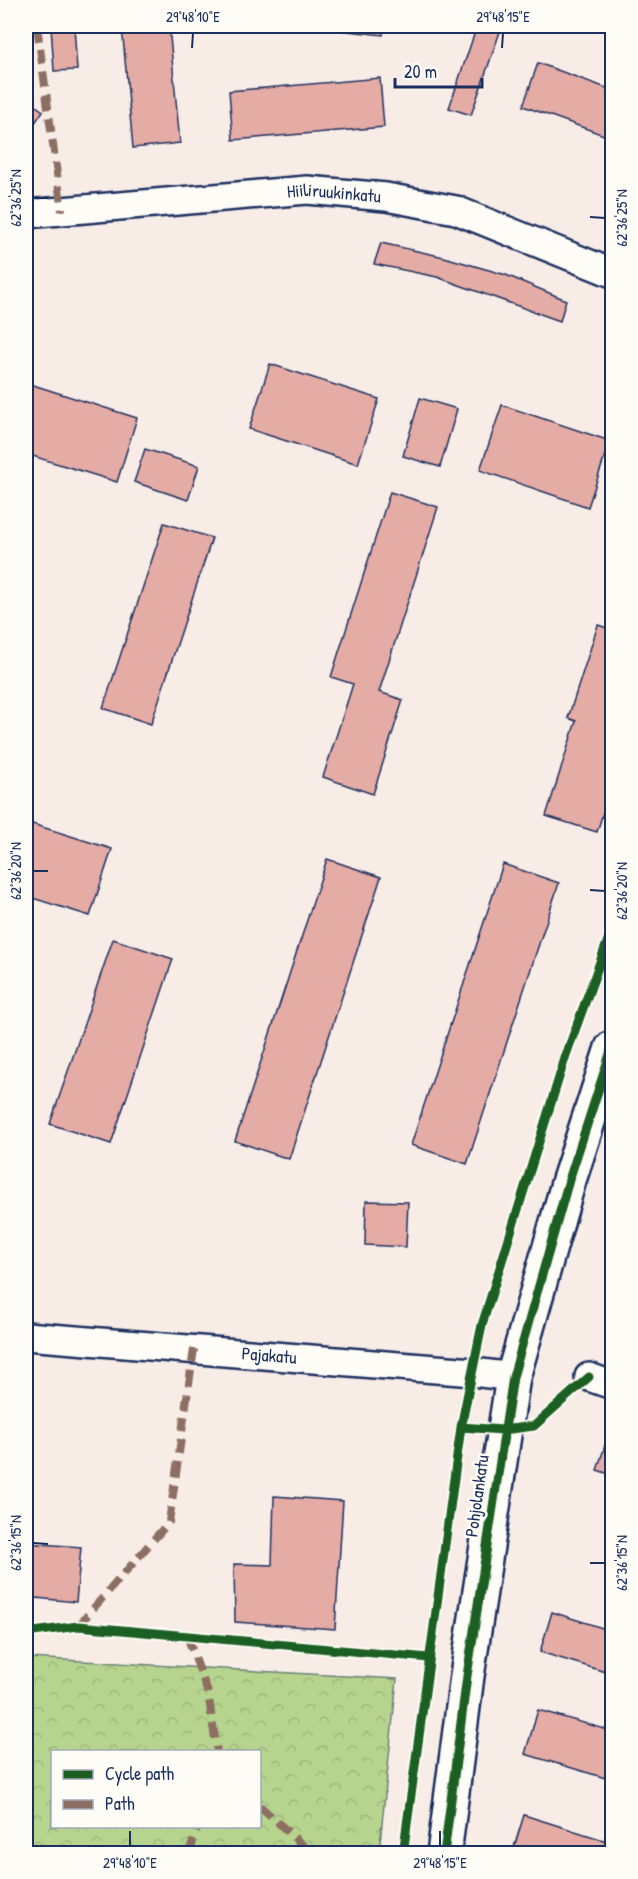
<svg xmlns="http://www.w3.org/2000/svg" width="638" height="1879" viewBox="0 0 638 1879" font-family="'Patrick Hand',sans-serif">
	<defs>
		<pattern id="forest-crowns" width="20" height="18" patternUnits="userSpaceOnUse" patternTransform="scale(1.5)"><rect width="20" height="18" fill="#b6d48d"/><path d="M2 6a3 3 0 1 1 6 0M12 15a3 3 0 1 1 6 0" fill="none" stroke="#9cb67c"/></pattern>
	</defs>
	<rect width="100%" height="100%" fill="#f8ece7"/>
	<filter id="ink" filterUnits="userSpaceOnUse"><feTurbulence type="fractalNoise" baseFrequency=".0167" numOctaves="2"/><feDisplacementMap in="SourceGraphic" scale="12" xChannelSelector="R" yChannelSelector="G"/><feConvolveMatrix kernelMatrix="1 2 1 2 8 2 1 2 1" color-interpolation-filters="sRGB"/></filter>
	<g filter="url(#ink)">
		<path fill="url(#forest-crowns)" stroke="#688276" stroke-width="1.5" fill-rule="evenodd" d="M29,1658L397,1679L379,1853H26V1667ZM52,1752H260V1826H52Z"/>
		<path fill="#e5aba5" stroke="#1b2f5e" stroke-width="1.5" d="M51,26H74L77,70L54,71Z
			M122,26H169L180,143L133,148Z
			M301,26H384L383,35Z
			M477,26H502L471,115L449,108Z
			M538,63L612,90V138L523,106Z
			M380,78L384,127L233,140L229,91Z
			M26,99L43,111L26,136Z
			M381,243L444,257L506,275L566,300L560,321L437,277L374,264Z
			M270,364L379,399L358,464L249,429Z
			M30,384L137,418L117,482L26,454V399Z
			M420,398L457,409L440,467L403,456Z
			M502,405L610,441L588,507L480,470Z
			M145,449L199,466L188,500L134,482Z
			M390,492L438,507L379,692L403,700L373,794L323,777L353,684L331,677Z
			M164,523L212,538L151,724L103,708Z
			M612,623V784L597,832L546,816L576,721L568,718L598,625L610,629Z
			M26,822L112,849L90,916L26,896Z
			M327,859L381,877L289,1159L235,1141Z
			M503,864L559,883L467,1164L411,1145Z
			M113,939L173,959L111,1144L50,1124Z
			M366,1201L408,1202L406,1247L365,1245Z
			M610,1430L612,1431V1475L597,1470Z
			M274,1496L343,1501L335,1629L235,1622L234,1564L272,1565Z
			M26,1543L81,1547L76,1602L26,1597Z
			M552,1612L612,1631V1674L540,1652Z
			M538,1710L612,1731V1780L525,1754Z
			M524,1815L610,1842L606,1854H512Z"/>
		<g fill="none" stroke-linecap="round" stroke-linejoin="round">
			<defs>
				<g id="street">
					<path id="s1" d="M26,214L307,190L386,197L456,210L612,273"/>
					<path id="s2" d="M26,1336L473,1372L513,1377"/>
					<path d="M589,1377L612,1385"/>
				</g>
				<path id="secondary" d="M444,1854L467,1676L513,1377L569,1180L612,1048"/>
			</defs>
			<use href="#street" stroke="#1b2f5e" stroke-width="32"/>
			<use href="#secondary" stroke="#1b2f5e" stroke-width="38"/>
			<use href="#street" stroke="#fdfcf7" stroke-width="27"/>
			<use href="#secondary" stroke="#fdfcf7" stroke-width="33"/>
			<path stroke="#8d6e63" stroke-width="8" stroke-dasharray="15 8" stroke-linecap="butt" d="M37,26L62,211
				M78,1626L169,1522L194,1349
				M187,1636L208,1693L217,1752
				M260,1806L312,1854
				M189,1854L198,1826"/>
			<defs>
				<path id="cycleway" d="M461,1427L503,1430L534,1426L589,1377
					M26,1633L78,1626L429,1658
					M403,1854L461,1427L482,1325L566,1055L612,929
					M444,1854L467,1676L513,1377L569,1180L612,1048"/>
			</defs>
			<use href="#cycleway" stroke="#fdfcf7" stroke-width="13"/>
			<use href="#cycleway" stroke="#1b5e20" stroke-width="9"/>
		</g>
	</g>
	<path fill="none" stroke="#1b2f5e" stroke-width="2" d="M192,48L193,33M502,48L503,33M33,198H48M590,217L605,218M33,871H48M590,890L605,891M33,1543L48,1544M590,1563H605M130,1846V1831M440,1846V1831"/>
	<g text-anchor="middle" stroke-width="5" stroke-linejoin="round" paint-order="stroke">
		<g font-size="18" fill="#1b2f5e" stroke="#fdfcf7">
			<text dy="6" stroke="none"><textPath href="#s1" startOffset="309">Hiiliruukinkatu</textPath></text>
			<text dy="6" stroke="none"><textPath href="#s2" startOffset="244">Pajakatu</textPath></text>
			<text transform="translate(477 1496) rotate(-82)" y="6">Pohjolankatu</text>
		</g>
	</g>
	<rect width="638" height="1879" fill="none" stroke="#fdfcf7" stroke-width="66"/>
	<rect x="51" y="1750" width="210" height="78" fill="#fdfcf7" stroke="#a3aaba" stroke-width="1.5"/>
	<rect x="63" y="1770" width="30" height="9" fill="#1b5e20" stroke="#a3aaba" stroke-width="1.5"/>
	<text x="105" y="1780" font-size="18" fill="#1b2f5e">Cycle path</text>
	<rect x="63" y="1800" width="30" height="9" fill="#8d6e63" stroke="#a3aaba" stroke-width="1.5"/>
	<text x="105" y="1810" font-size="18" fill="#1b2f5e">Path</text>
	<path d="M395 78v9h87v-9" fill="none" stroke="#1b2f5e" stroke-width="3"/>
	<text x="404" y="78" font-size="18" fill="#1b2f5e" stroke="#fdfcf7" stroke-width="4.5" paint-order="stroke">20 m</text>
	<rect x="33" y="33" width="572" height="1813" fill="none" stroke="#1b2f5e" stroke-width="2"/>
	<g font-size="15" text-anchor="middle" fill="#1b2f5e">
		<text x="193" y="22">29°48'10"E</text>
		<text x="503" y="22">29°48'15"E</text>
		<text transform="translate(16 198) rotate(-90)" y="5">62°36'25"N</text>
		<text transform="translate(622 218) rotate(-90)" y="5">62°36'25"N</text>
		<text transform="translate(16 871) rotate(-90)" y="5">62°36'20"N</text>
		<text transform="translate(622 891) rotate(-90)" y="5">62°36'20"N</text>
		<text transform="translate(16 1543) rotate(-90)" y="5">62°36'15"N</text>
		<text transform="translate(622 1563) rotate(-90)" y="5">62°36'15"N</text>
		<text x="130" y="1868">29°48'10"E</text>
		<text x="440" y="1868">29°48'15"E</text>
	</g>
</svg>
